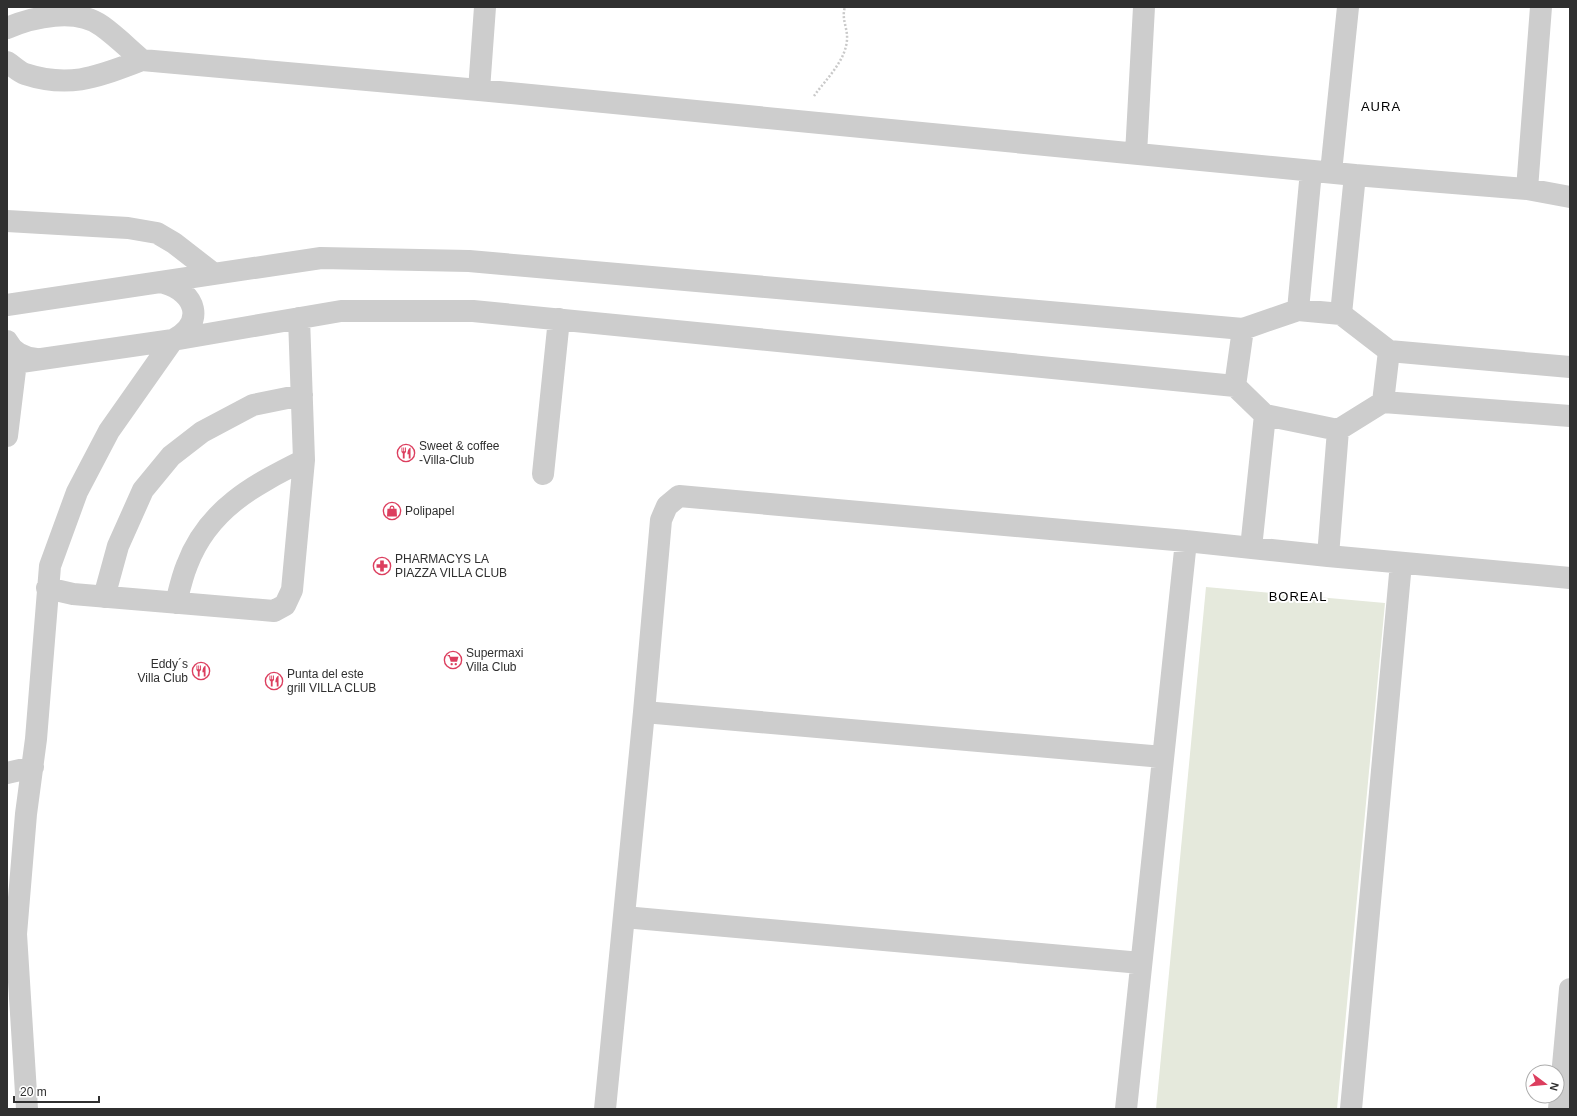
<svg xmlns="http://www.w3.org/2000/svg" width="1577" height="1116" viewBox="0 0 1577 1116" font-family="Arial,sans-serif">
	<rect width="100%" height="100%" fill="#fff"/>
	<path fill="#e5e9dc" d="M1206,587L1385,603L1337,1109H1156Z"/>
	<g fill="none" stroke-linecap="round" stroke-linejoin="round">
		<path stroke="#cacaca" stroke-width="2.5" stroke-dasharray="2 2" stroke-linecap="butt" d="M814,96C826,79 845,62 847,40C848,28 841,19 845,7"/>
		<path stroke="#cdcdcd" stroke-width="22" d="M7,28C33,17 76,7 102,26C116,36 129,49 142,60
			M7,62C12,65 19,72 25,74C71,89 99,76 142,60L479,90L1355,175L1527,189L1570,197
			M479,90L485,7
			M1136,154L1144,7
			M1331,172L1348,7
			M1527,189L1541,7
			M7,221L128,228L157,233L174,243L214,274
			M7,305L321,258L469,261L1243,329L1298,310L1341,314L1389,351L1570,367
			M1298,310L1311,171
			M1341,314L1355,175
			M7,341C13,353 23,358 37,359
			M7,364L173,340L341,311H473L1235,386L1265,415L1338,430L1383,402L1570,416
			M1235,386L1243,329
			M1383,402L1389,351
			M7,436L16,362
			M543,474L559,319
			M1251,548L1265,415
			M1328,556L1338,430
			M47,588L73,594L274,611L285,605L292,590L304,460L299,318
			M104,597L118,546L143,490L171,456L202,432L253,405L302,395
			M176,603C179,591 182,577 187,565C208,509 254,485 304,460
			M644,712L1163,757
			M7,773L33,767
			M624,917L1141,963
			M27,1109L16,934L26,814L36,739L50,566L77,492L109,431L173,340C206,323 196,292 164,283
			M605,1109L644,712L661,520L667,506L679,496L1186,541L1328,556L1570,578
			M1126,1109L1186,541
			M1351,1109L1401,563
			M1559,1109L1570,989"/>
	</g>
	<defs>
		<symbol id="restaurant-ring" viewBox="-11 -11 22 22"><circle r="9.5" fill="#fff" stroke="#dc3e5e" stroke-width="1.5"/><path d="M-5-6h1v4h1v-4h1v4h1v-4h1v5L-1.5 .5V6h-2V.5L-5-1ZM5-6V6H3V1.5H1.5Q1.5-4 5-6Z" fill="#dc3e5e"/></symbol>
		<symbol id="shop-ring" viewBox="-11 -11 22 22"><circle r="9.5" fill="#fff" stroke="#dc3e5e" stroke-width="1.5"/><path d="M-5-2.5h2.3a2.7 3.5 0 0 1 5.4 0H5L5.5 6h-11ZM-1.5-2.5h3a1.5 2.3 0 0 0-3 0Z" fill="#dc3e5e"/></symbol>
		<symbol id="pharmacy-ring" viewBox="-11 -11 22 22"><circle r="9.5" fill="#fff" stroke="#dc3e5e" stroke-width="1.5"/><path d="M-2-6h4v4h4v4h-4v4h-4v-4h-4v-4h4Z" fill="#dc3e5e"/></symbol>
		<symbol id="supermarket-ring" viewBox="-11 -11 22 22"><circle r="9.5" fill="#fff" stroke="#dc3e5e" stroke-width="1.5"/><path d="M-6-5.5h2.5l.6 2H6L4.5 2H-2.5L-4.4-4H-6ZM-1.5 3.2a1.3 1.3 0 1 0 .1 0ZM3 3.2a1.3 1.3 0 1 0 .1 0Z" fill="#dc3e5e"/></symbol>
	</defs>
	<g fill-rule="evenodd">
		<use href="#restaurant-ring" x="396" y="443" width="20" height="20"/>
		<use href="#shop-ring" x="382" y="501" width="20" height="20"/>
		<use href="#pharmacy-ring" x="372" y="556" width="20" height="20"/>
		<use href="#supermarket-ring" x="443" y="650" width="20" height="20"/>
		<use href="#restaurant-ring" x="191" y="661" width="20" height="20"/>
		<use href="#restaurant-ring" x="264" y="671" width="20" height="20"/>
	</g>
	<g text-anchor="middle" stroke-width="4" stroke-linejoin="round" paint-order="stroke">
		<g font-size="12" fill="#303030" stroke="#fff" text-anchor="start">
			<text x="419" y="450">Sweet &amp; coffee<tspan x="419" dy="14">-Villa-Club</tspan></text>
			<text x="405" y="515">Polipapel</text>
			<text x="395" y="563">PHARMACYS LA<tspan x="395" dy="14">PIAZZA VILLA CLUB</tspan></text>
			<text x="466" y="657">Supermaxi<tspan x="466" dy="14">Villa Club</tspan></text>
			<text x="188" y="668" text-anchor="end">Eddy´s<tspan x="188" dy="14">Villa Club</tspan></text>
			<text x="287" y="678">Punta del este<tspan x="287" dy="14">grill VILLA CLUB</tspan></text>
		</g>
		<g font-size="13" letter-spacing="1" fill="#000" stroke="#fff">
			<text x="1381" y="111">AURA</text>
			<text x="1298" y="601">BOREAL</text>
		</g>
	</g>
	<rect width="1577" height="1116" fill="none" stroke="#303030" stroke-width="16"/>
	<g transform="translate(1545 1084) rotate(106)"><circle r="19" fill="#ffffff" stroke="#acacac"/>
	<path d="M0-3L7 15L0 10L-7 15Z" fill="#dc3e5e"/>
	<text y="-6" font-size="11" font-weight="bold" text-anchor="middle" fill="#303030">N</text>
	</g>
	<path d="M14 1096v6h85v-6" fill="none" stroke="#303030" stroke-width="2"/>
	<text x="20" y="1096" font-size="12" fill="#303030" stroke="#ffffff" stroke-width="3" paint-order="stroke">20 m</text>
</svg>
